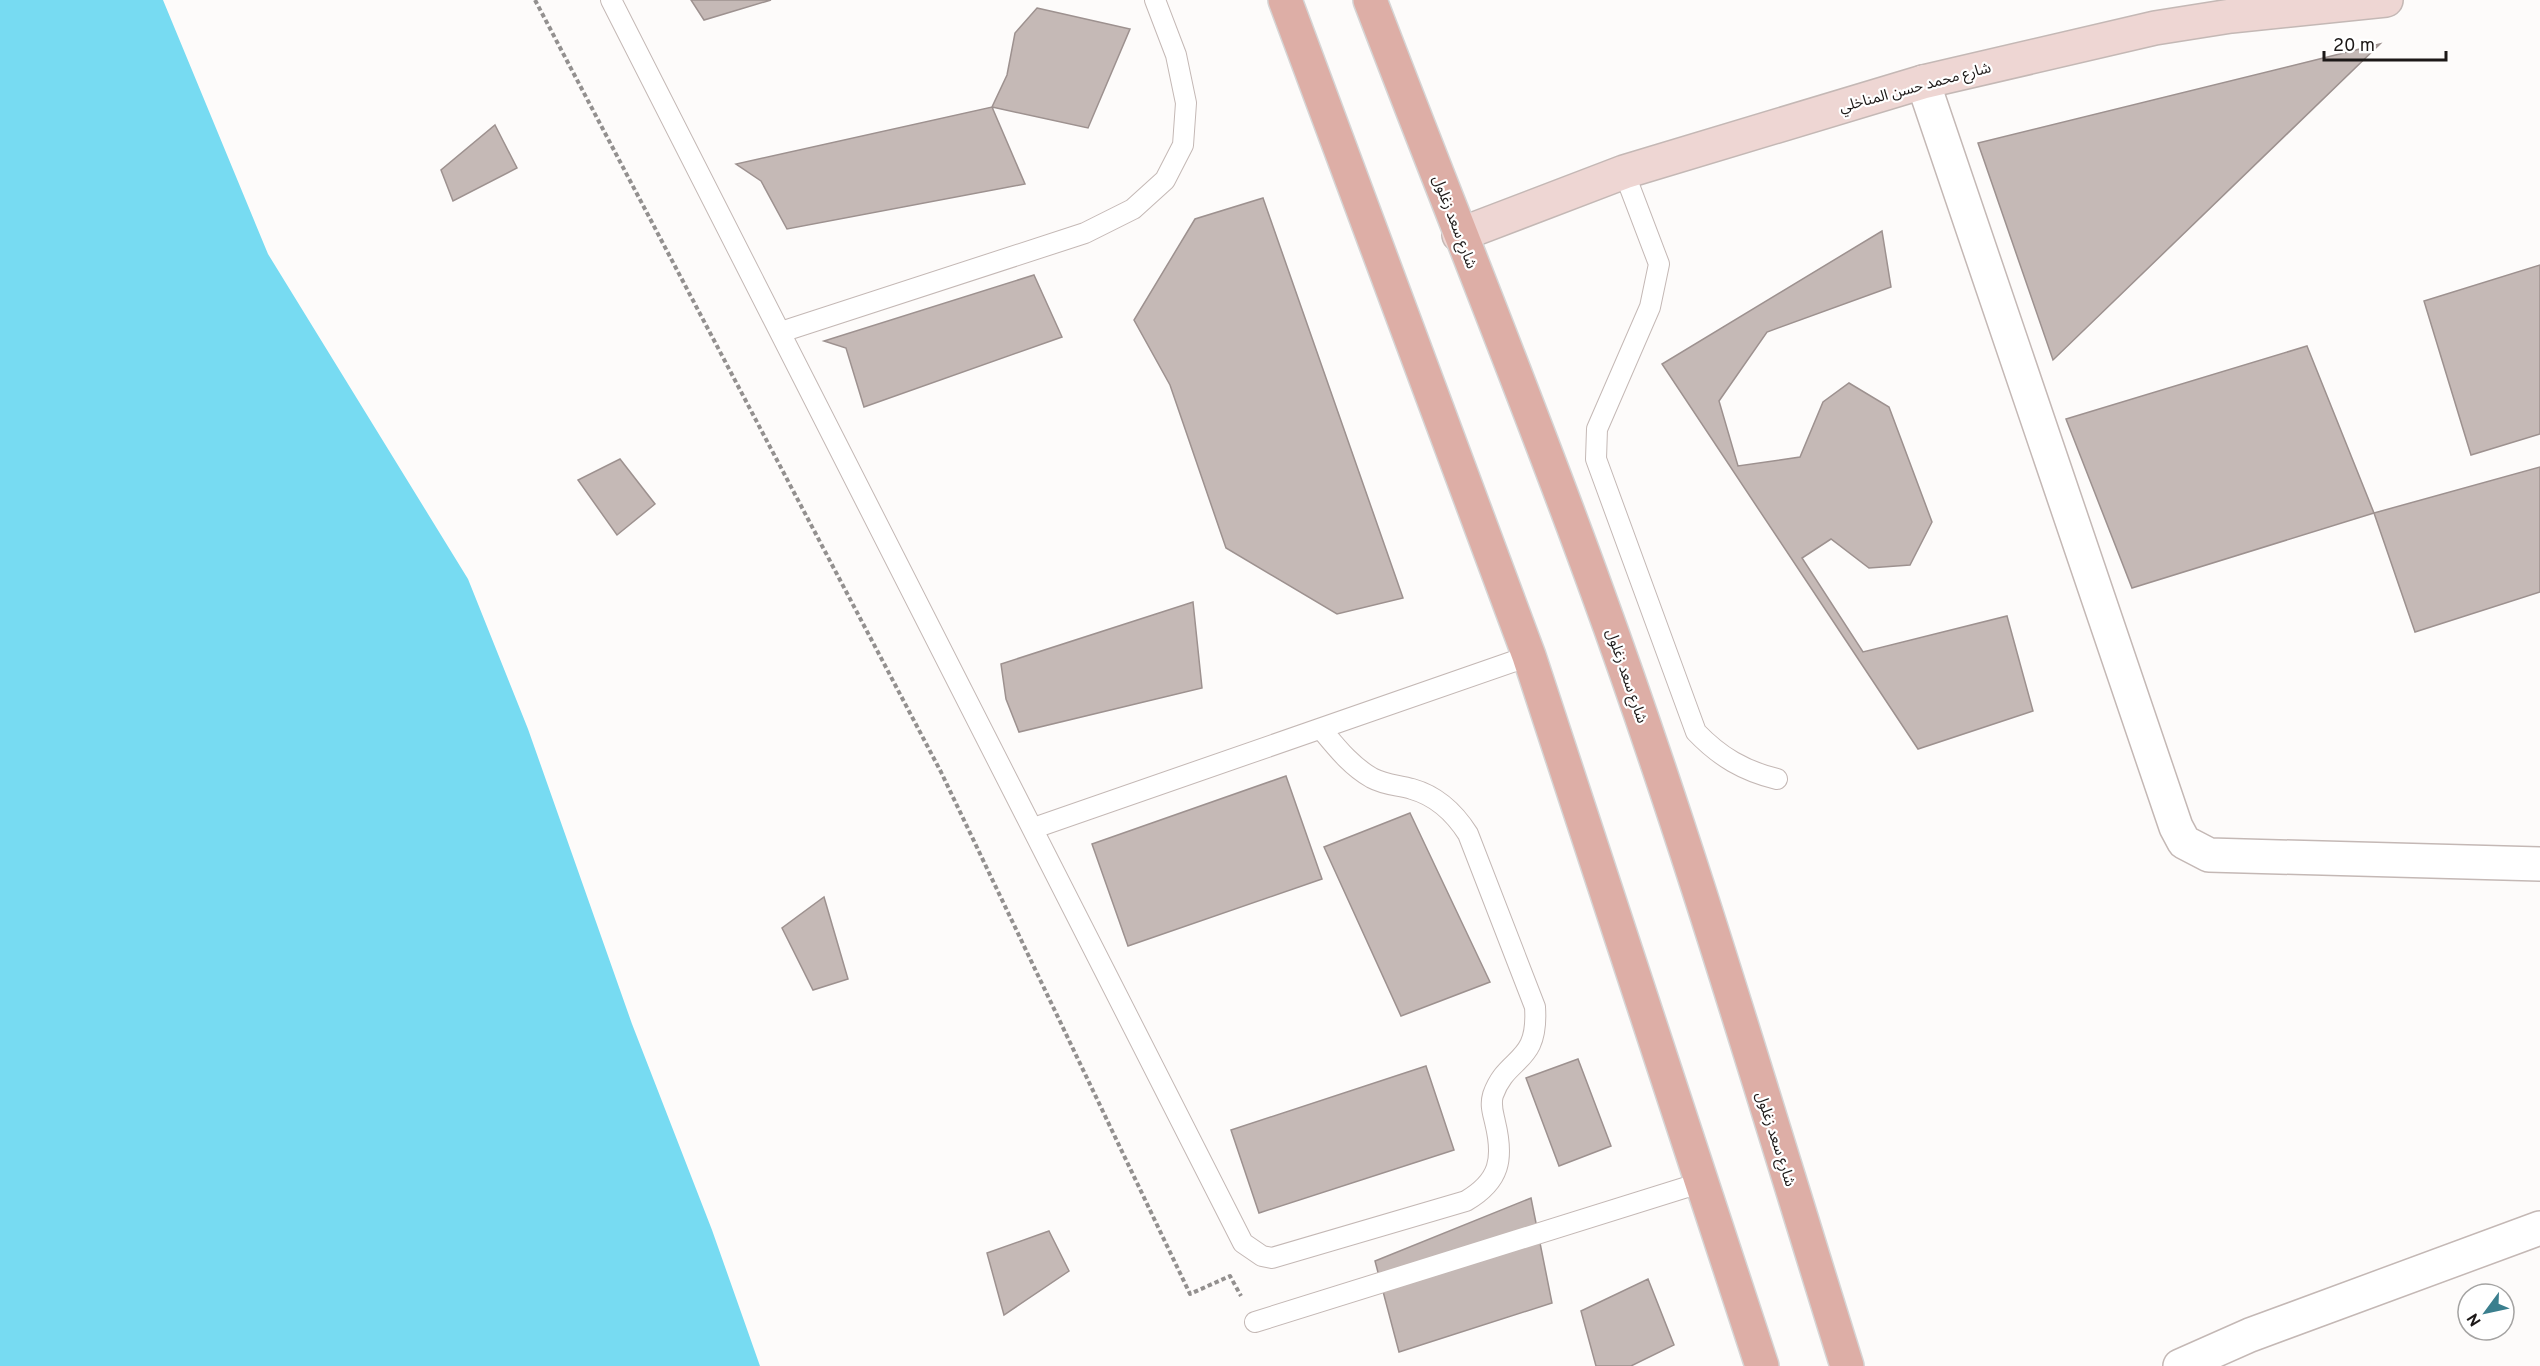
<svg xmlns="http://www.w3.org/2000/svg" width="2540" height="1366" viewBox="0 0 2540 1366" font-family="Overpass,'Noto Sans Arabic',sans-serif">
	<rect width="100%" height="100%" fill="#fdfbfa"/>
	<path fill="#77dbf2" d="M0,0H163L268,254L468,579L528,729L632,1024L712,1230L760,1366H0Z"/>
	<path fill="#c5b9b6" stroke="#9d918f" stroke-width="1.5" d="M691,0H771L704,20Z
		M1037,8L1130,29L1088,128L992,107L1007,75L1015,33Z
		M2380,44L2053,360L1978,143Z
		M992,107L1025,184L787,229L761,181L736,164Z
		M495,125L517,168L453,201L441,170Z
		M1263,198L1403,598L1337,614L1226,548L1170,385L1134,320L1195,219Z
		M1882,231L1891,287L1767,332L1719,401L1738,466L1800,457L1823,402L1849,383L1889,407L1932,522L1910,565L1869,568L1831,539L1802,558L1863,652L2007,616L2033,711L1918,749L1662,364Z
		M2540,265V434L2471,455L2424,301Z
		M1034,275L1062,337L864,407L846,348L824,341Z
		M2307,346L2374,513L2132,588L2066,419Z
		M620,459L655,504L617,535L578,480Z
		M2540,467V592L2415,632L2374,513Z
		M1193,602L1202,688L1019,732L1006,699L1001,664Z
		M1286,776L1322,879L1128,946L1092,844Z
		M1410,813L1490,982L1401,1016L1324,847Z
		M824,897L848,979L813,990L782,928Z
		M1578,1059L1611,1146L1559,1166L1526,1078Z
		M1426,1066L1454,1150L1259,1213L1231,1130Z
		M1531,1198L1552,1303L1399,1352L1375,1261Z
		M1049,1231L1069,1271L1004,1315L987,1253Z
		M1648,1279L1674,1345L1631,1366H1596L1581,1311Z"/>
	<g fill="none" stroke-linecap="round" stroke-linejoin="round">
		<defs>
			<path id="lane" d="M611,0L1243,1243L1262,1256L1272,1258L1466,1201C1500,1181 1504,1159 1495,1122C1493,1113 1490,1105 1493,1095C1507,1055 1539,1065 1535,1007L1468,834C1454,812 1437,796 1412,789C1398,785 1385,785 1372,778C1351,766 1337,748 1322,730
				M1624,172L1659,264L1650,307L1597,429L1596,459L1696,732C1720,757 1744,771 1777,779
				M781,332L1085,233L1133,209L1165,180L1183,145L1186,103L1176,55L1155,0
				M1034,828L1529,656
				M1255,1322L1703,1182"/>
			<path id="street" d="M1923,82L2176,827L2184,842L2209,855L2540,864
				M2180,1366L2250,1335L2540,1228"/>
			<path id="secondary" d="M1459,235L1624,172L1923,82L2155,28L2231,16L2386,0"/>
			<path id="primary" d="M1285,0L1529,656L1762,1366
				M1370,0C1445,197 1525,392 1597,591C1690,846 1766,1107 1847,1366"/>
		</defs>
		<use href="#lane" stroke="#c4b8b5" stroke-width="22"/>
		<use href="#street" stroke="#c4b8b5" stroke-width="36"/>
		<use href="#secondary" stroke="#c4b8b5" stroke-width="36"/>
		<use href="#primary" stroke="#d6d5d5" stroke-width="36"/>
		<path stroke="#93908f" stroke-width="4" stroke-dasharray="4.5 3" stroke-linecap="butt" d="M535,0L941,772L1190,1294L1230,1276L1241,1296"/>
		<use href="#lane" stroke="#fff" stroke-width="20"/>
		<use href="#street" stroke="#fff" stroke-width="33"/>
		<use href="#secondary" stroke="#eed6d3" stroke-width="33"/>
		<use href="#primary" stroke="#ddaea6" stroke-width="33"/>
	</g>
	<g text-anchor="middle" stroke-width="4.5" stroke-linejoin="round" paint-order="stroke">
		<g font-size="15" fill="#1c1817" stroke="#fff">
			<text transform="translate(1915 87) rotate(-15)" y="5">شارع محمد حسن المناخلي</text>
			<text transform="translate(1455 222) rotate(69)" y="5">شارع سعد زغلول</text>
			<text transform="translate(1627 676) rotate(71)" y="5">شارع سعد زغلول</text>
			<text transform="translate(1776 1139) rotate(72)" y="5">شارع سعد زغلول</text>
		</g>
	</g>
	<g transform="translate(2486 1312) rotate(237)"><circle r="28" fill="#ffffff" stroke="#a4a3a2" stroke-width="1.5"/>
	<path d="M0-4.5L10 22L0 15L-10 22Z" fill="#3b7f8e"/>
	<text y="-9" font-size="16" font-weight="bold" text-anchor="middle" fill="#1c1817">N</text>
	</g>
	<path d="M2324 51v9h122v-9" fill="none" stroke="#1c1817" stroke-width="3"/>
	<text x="2333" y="51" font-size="18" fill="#1c1817" stroke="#ffffff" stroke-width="4.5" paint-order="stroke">20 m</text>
</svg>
